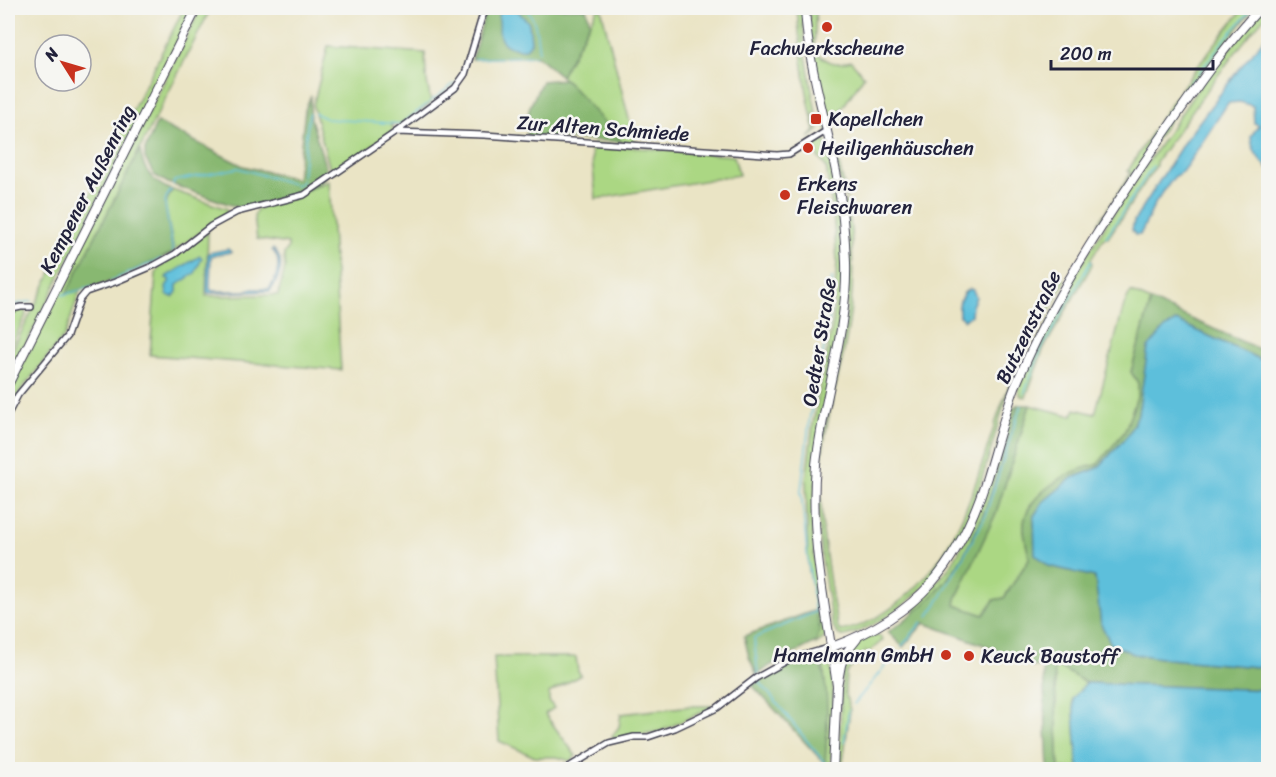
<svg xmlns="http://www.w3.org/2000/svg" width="1276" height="777" viewBox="0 0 1276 777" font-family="Sriracha,sans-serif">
	<rect width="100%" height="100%" fill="#f6f6f2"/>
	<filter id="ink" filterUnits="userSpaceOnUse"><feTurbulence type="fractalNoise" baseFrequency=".0167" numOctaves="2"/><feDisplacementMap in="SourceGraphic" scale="12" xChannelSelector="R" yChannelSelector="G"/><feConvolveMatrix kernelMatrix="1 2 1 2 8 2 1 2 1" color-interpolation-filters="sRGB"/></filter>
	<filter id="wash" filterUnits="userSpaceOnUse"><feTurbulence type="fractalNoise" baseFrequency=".008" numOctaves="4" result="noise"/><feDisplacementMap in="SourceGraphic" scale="24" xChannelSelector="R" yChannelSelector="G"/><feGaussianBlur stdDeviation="1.35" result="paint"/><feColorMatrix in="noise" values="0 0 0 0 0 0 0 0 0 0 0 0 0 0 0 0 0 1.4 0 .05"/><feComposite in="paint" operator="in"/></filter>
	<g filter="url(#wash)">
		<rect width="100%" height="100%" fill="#eae4c5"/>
		<path fill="#abd783" stroke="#667c5f" stroke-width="1.5" d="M184,8H194L8,380V359Z
			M201,8H211L67,293L80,291L65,335L17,395L8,409V394Z
			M598,8H601L635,143L622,142L561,76Z
			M797,8H802L805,51L816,113L813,115L817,130L820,129L809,138L815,131C805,91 800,49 797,8Z
			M810,8H816L814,51C829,62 831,66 851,61L864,76L830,126L847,198L844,196C830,137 806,68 810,8Z
			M1244,8H1254L1195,82L1100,223H1098L1131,173L1128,171C1162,113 1201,59 1244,8Z
			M1263,8H1268V13C1227,60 1192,111 1156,162V166L1108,238H1104L1091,259L1092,265L1043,350L1026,397L1021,396L1018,389L1034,349L1071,281L1108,221L1203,81Z
			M328,46L425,53L426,76L431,103L401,124H391L394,131L335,172L330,169L313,106Z
			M819,137L825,139L837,192L843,252L841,313L825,398L812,525L815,567L826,634L823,639L816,644L819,630L808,565L806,480L813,424L833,322L837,261L833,213L826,167L811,148L810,143Z
			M594,144L734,156L739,175L596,199L591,149Z
			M329,181L341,370L150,355L156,274L159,268L208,232L206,296L278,295L285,268L284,254L288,248V244L257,239L254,217L257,209Z
			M172,190L227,209V213L174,251L165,204Z
			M844,201L848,203C854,248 855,295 846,340C840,374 829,408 824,443C815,504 827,565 837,625L840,631C860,628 878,618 894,606C966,553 975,474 1005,396C1019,358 1040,310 1061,276L1065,281C1046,316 1023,352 1009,390C981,472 972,558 895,611C883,619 872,626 859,631C844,637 838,641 832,623C824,576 816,530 818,482C820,431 836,383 844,333C851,289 847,245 844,201Z
			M1131,292L1151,301L1131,372L1138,383V394L1125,431L1097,466C1070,468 1025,496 1024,525C1023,536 1028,548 1029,559L1004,598L994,600L984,615L955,606L956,599L996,513L1030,405L1072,416L1075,409L1095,414L1124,305Z
			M22,309L25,310L26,315L8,352V311Z
			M1017,405C999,467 983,540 939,590C932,597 923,605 916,612L914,608C925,592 942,580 953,562C979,520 992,461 1008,414L1012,408Z
			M873,635L880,636L883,640L869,652L866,651L846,673L845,693L850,710L842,769L837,770L840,737L842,670L847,654L859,641Z
			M818,656C822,657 824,656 827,659C838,670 831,751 830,769H824L827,735L824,668Z
			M494,657H576L578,671L581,675L549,693V701L554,708L545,714L576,756L570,761L557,757H535L499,741Z
			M1054,663L1086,683L1073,699L1078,769H1059Z
			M691,706H715L661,731L615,739L612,736L619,727L621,714Z"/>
		<path fill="#88b871" stroke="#556d56" stroke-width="1.5" d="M491,8H504L499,12L503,42L518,50L531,42L529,23L514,8H586L590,22L561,76L537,56L472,59L484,17Z
			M565,79L622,142L527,136L529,109L542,81Z
			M311,95L310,115L326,169L325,176L322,181L304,192L246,208L237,207L168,183L154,175L145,158V150L157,122L243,166L297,179L305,110Z
			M140,149C142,169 153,183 172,190L165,204L173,253L109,282L66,294Z
			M1151,301L1268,353V363L1176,321L1148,348L1138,415L1128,435L1098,468L1072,478L1044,502L1034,516L1035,554L1049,566L1095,577L1101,624L1111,644L1134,654L1168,659L1268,668V690L1086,683L1054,664L1059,769H1048L1043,667L1033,666L1000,651L924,623L903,647L888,632C906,620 922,607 937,591C981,544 1000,465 1017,405H1030L996,513L956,599L955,605L984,615L994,600L1004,598L1029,559C1028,548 1023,536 1024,525C1025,496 1070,468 1097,465L1125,431L1138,394V383L1131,372Z
			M816,610L820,630L816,642L771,665L757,675L749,657L744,636Z
			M818,658C831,682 827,736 825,764L752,685L787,665Z"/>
		<path fill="#5dbfdb" stroke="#40708b" stroke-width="1.5" d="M503,8H515L529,23L531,42L526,49C518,50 503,47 500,37C498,29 501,23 498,16Z
			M1268,34V168C1259,159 1251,150 1251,136L1259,125L1254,123L1253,106L1240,102L1228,103L1187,165L1181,173L1174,177L1156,202L1140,235H1135L1132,230L1134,221L1184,142L1239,69Z
			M228,249L231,252L211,256L210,289L213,291H245L250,289H269C277,279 283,260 272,250L273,249C286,260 280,278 270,291L209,293L207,292L208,253Z
			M200,256L202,258L195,273L177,285V292L173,297L167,295L166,287L170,280L166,278L167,276Z
			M970,289L973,290L976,297L972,306L971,315L965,320L959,315C958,306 960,292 970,289Z
			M1176,321L1268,363V668L1168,659L1134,654L1111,644L1101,624L1095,577L1049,566L1035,554L1034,516L1043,502L1072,478L1098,468L1128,435L1138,415L1148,348L1164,329Z
			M1086,683L1268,690V769H1078L1073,698Z"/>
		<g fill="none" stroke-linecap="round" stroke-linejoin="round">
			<path stroke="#5dbfdb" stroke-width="1.5" d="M524,8C538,19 536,35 539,52
				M474,59L535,56
				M464,67L466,61
				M1198,74L1224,40L1253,8
				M315,113L327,119L401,124L455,83
				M1149,142L1194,78
				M173,185L174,181L238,168L297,185L302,182C303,170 307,118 310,113
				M171,190L166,198L165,204L173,252
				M1106,237L1153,166
				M111,281L161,259
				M62,295L92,287
				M8,306L32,301
				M1024,394L1040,352L1091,261
				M928,616L941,597L984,519L1021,405
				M902,646L922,622
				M758,675L754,638L815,612L808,561L801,491L810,416L829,322L832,278
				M759,681L824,762L823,770
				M854,704L890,660
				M844,743L849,710"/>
		</g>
	</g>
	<g filter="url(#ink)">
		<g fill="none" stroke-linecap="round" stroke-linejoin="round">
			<defs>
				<path id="street" d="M396,132L484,135L777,155L789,154L826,131
					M8,310L21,307H31
					M8,414L18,395L67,336L80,299L86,292L115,282L155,265L175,254L211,226L237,212L304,195L396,132L455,88L465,74L482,17L488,8
					M564,770L609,743L634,737H648L675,728L717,708L756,678L790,659L832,647"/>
				<path id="secondary" d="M805,8C808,67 826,119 837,177C842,205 845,234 846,263C848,332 823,397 816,465C809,539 827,612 837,686
					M832,647C919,615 959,565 987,477C996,447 1004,416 1015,387C1025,363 1036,340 1048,317C1080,257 1118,201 1156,145C1189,98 1221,50 1260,8
					M833,770L837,686L841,665L845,654L857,639"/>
				<path id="primary" d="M8,385L197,8"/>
			</defs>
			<use href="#street" stroke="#403f50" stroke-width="8"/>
			<use href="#secondary" stroke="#403f50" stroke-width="10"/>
			<use href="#primary" stroke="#403f50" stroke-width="10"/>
			<use href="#street" stroke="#fff" stroke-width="5"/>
			<use href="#secondary" stroke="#fff" stroke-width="8"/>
			<use href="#primary" stroke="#fff" stroke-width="8"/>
		</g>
	</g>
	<g fill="#c8321e" stroke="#f6f6f2" stroke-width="2">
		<circle cx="827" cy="27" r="6"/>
		<rect x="810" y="113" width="12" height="12" rx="3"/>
		<circle cx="808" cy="148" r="6"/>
		<circle cx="785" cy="195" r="6"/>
		<circle cx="946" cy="655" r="6"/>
		<circle cx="969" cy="656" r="6"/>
	</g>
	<g text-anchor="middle" stroke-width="5" stroke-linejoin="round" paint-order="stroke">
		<g font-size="20" fill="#22223b" stroke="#f6f6f2" text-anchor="start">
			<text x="827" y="55" text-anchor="middle">Fachwerkscheune</text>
			<text x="828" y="126">Kapellchen</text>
			<text x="820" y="155">Heiligenhäuschen</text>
			<text x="797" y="191">Erkens<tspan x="797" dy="23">Fleischwaren</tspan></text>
			<text x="934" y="662" text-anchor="end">Hamelmann GmbH</text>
			<text x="981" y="663">Keuck Baustoff</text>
		</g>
		<g font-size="20" fill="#22223b" stroke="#f6f6f2">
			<text transform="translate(603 128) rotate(4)" y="7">Zur Alten Schmiede</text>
			<text transform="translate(87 189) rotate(-63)" y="7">Kempener Außenring</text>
			<text transform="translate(1028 327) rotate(-64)" y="7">Butzenstraße</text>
			<text transform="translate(819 342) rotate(-81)" y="7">Oedter Straße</text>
		</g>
	</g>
	<rect width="1276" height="777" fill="none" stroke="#f6f6f2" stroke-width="30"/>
	<g transform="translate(63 63) rotate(307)"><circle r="28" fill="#f6f6f2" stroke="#a1a1a9" stroke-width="1.5"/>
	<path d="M0-4.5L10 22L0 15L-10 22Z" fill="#c8321e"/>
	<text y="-9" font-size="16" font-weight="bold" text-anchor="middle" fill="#22223b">N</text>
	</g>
	<path d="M1051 60v9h162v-9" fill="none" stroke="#22223b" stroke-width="3"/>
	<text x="1060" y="60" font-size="18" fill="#22223b" stroke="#f6f6f2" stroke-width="4.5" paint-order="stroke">200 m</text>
</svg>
